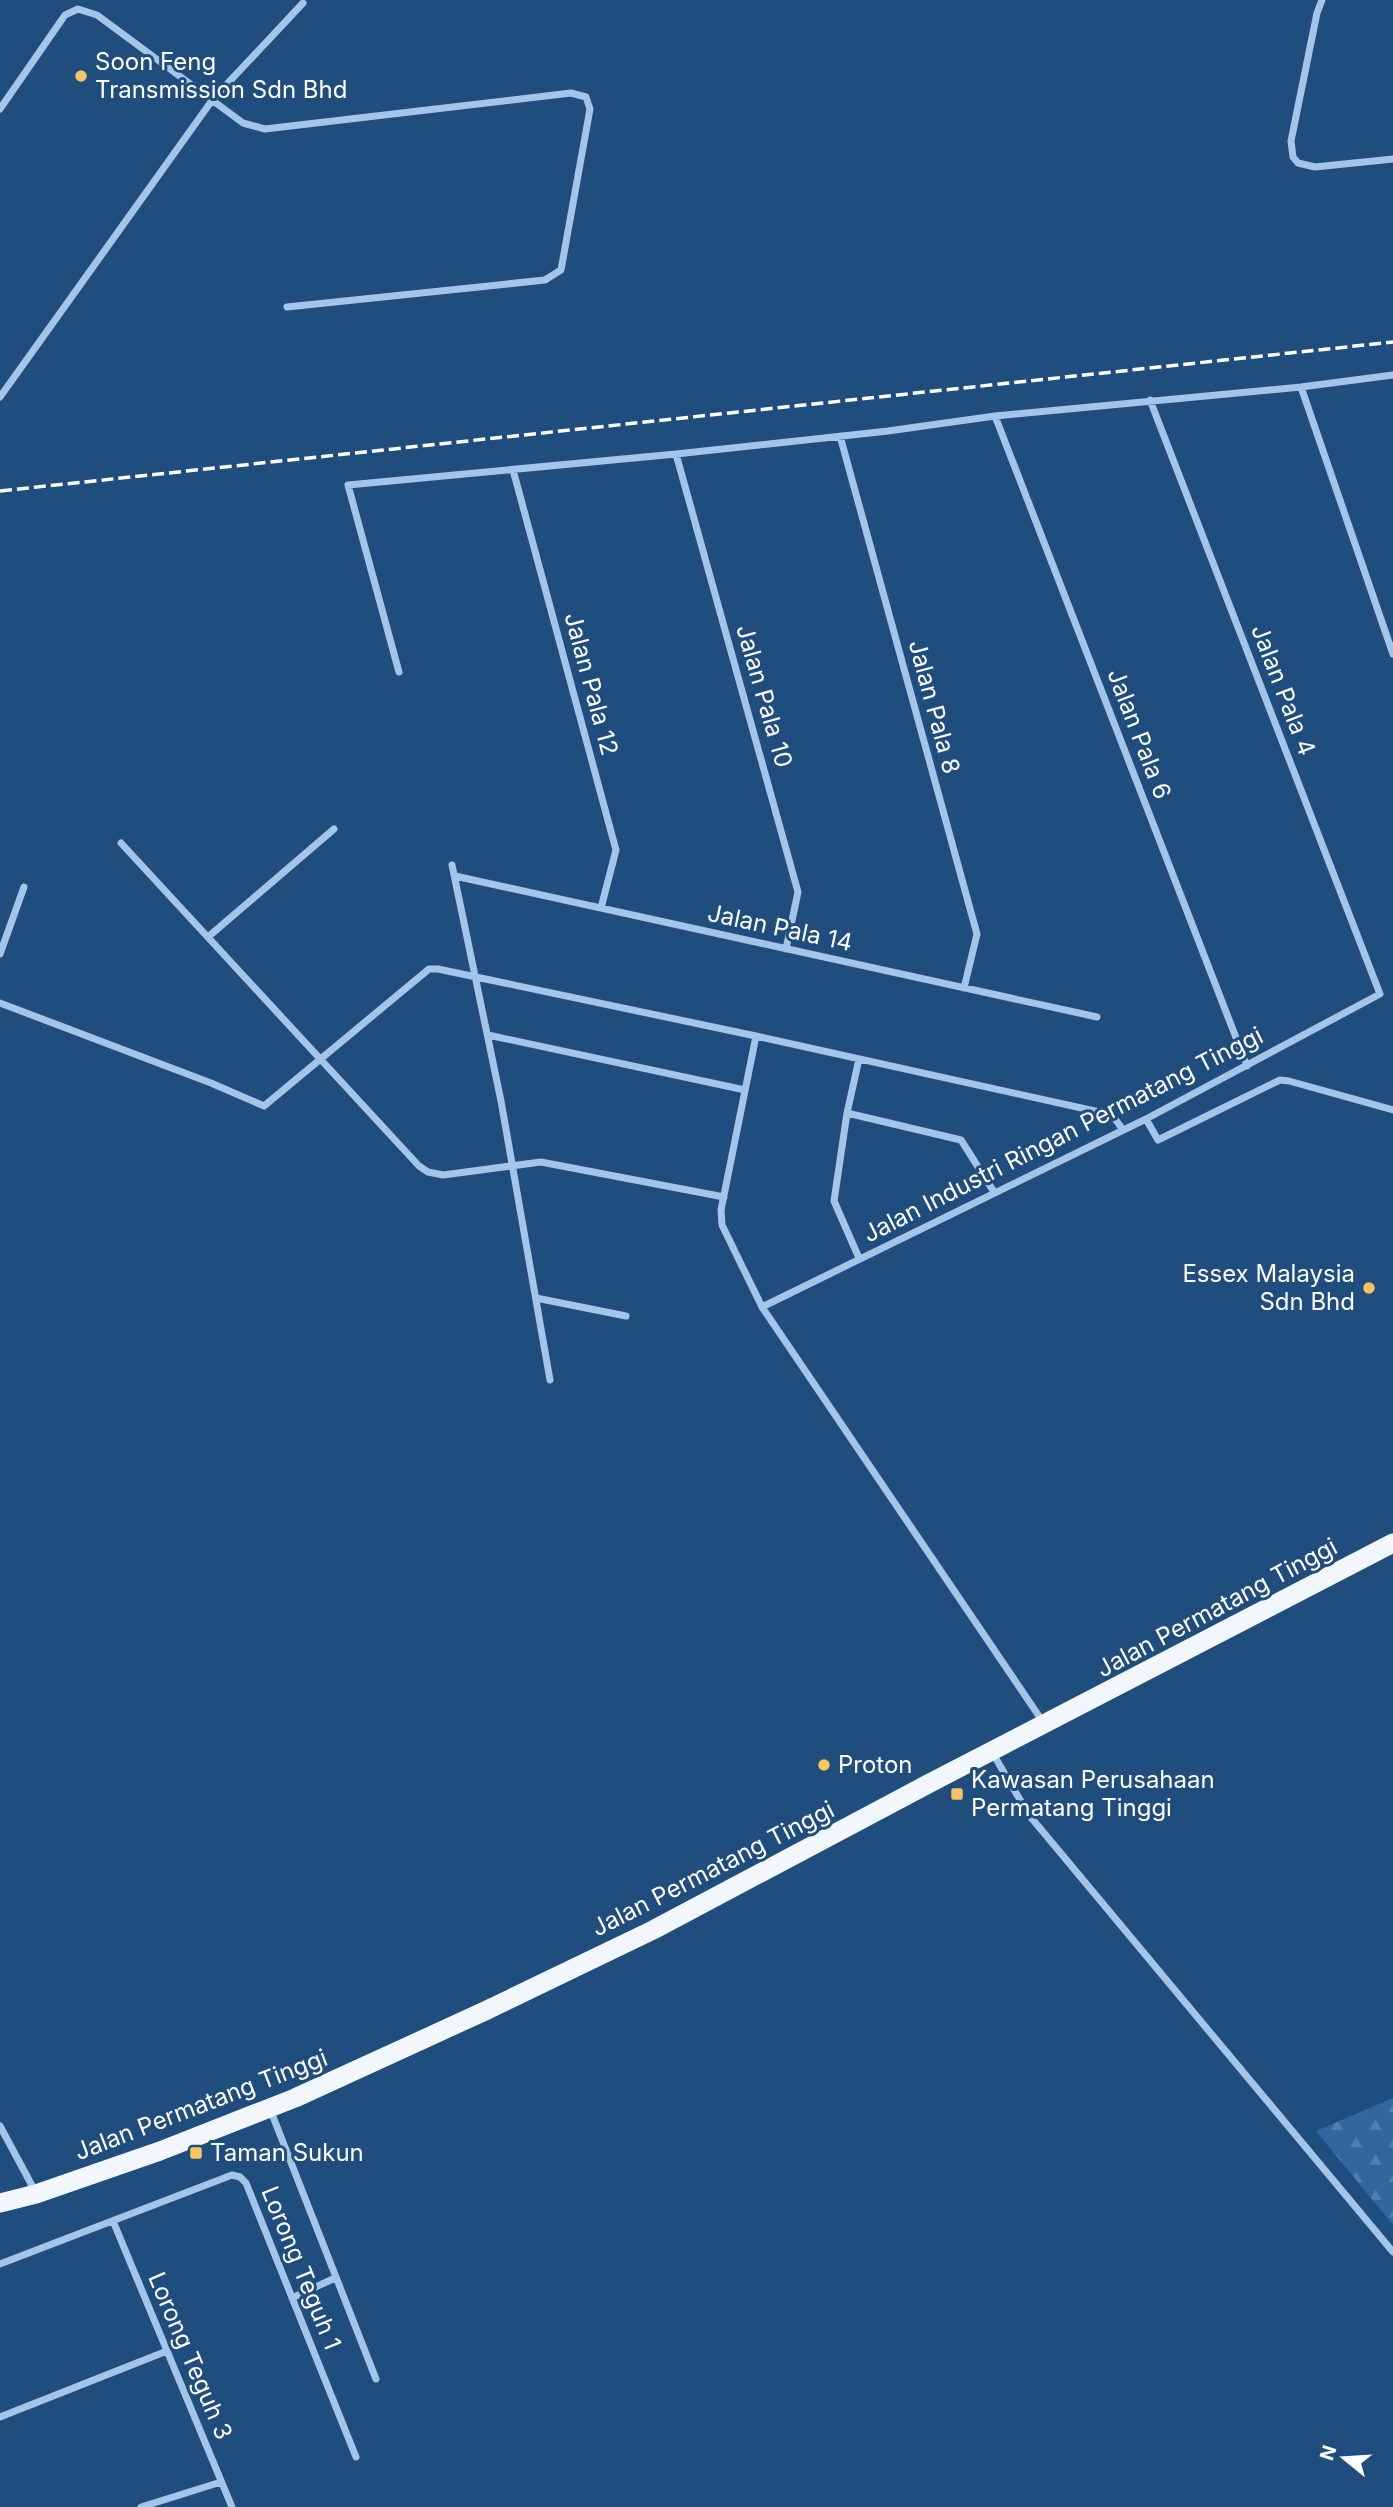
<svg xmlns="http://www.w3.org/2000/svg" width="1393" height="2507" viewBox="0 0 1393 2507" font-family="Inter,sans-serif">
	<defs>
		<pattern id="forest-firs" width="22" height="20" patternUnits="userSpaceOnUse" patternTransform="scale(1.75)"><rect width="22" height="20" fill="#32679d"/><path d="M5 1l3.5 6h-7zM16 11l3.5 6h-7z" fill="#517eac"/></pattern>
	</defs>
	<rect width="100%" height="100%" fill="#1f4d7e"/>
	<path fill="url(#forest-firs)" d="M1393,2098V2225L1316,2131Z"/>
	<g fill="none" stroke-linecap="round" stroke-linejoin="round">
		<path stroke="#a3c5e8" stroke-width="7" d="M1322,0L1317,13L1291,141L1293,157L1298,163L1315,167L1393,159
			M0,109L65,15L78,9L97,15L243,123L265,129L571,93L586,97L590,109L561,270L545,280L287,307
			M1301,387L1393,654
			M0,397L213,99L303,3
			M995,416L1247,1066
			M840,436L977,934L964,988
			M676,454L798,892L786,949
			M513,470L616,850L601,908
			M399,672L348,485L676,454L888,431L995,416L1301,387L1393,375
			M121,843L419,1166L428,1172L443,1175L541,1162L724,1197
			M452,865L501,1101L550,1380
			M455,876L1097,1017
			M208,937L334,829
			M0,954L24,887
			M0,1003L211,1083L264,1106L429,969H438L756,1036L1104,1113L1113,1116L1123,1130
			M488,1035L745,1090
			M756,1036L721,1210L722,1225L762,1307L1043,1722
			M859,1059L847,1113L834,1201L859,1258
			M847,1113L961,1140L994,1192
			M1146,1119L1158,1140L1280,1080L1289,1081L1393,1110
			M536,1298L626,1316
			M762,1307L1146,1119L1380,994L1150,400
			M992,1752L1029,1815L1393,2252
			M270,2109L376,2379
			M0,2126L36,2193
			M113,2221L232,2507
			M0,2264L232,2175L240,2177L246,2183L356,2457
			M292,2298L335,2278
			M0,2417L167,2351
			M141,2507L221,2482"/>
		<path stroke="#f2f7fe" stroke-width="19" d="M0,2203L36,2194L160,2151L295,2098L485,2011L653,1930L928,1784L1393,1543"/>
		<path stroke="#fff" stroke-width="3.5" stroke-dasharray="12 5" stroke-linecap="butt" d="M0,491L1393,342"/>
	</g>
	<g fill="#f6c563" stroke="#1f4d7e" stroke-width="2.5">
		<circle cx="81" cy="76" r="7"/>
		<circle cx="1369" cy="1288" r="7"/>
		<circle cx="824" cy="1765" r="7"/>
		<rect x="950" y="1787" width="14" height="14" rx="3.5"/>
		<rect x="189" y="2146" width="14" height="14" rx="3.5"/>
	</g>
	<g text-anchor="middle" stroke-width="6" stroke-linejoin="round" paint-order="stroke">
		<g font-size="24" fill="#fff" stroke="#1f4d7e" text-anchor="start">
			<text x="95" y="70">Soon Feng<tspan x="95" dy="28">Transmission Sdn Bhd</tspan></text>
			<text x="1355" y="1282" text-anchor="end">Essex Malaysia<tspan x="1355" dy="28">Sdn Bhd</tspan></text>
			<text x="838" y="1773">Proton</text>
			<text x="971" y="1788">Kawasan Perusahaan<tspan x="971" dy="28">Permatang Tinggi</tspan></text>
			<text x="210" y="2161">Taman Sukun</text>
		</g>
		<g font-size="24" fill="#fff" stroke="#1f4d7e">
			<text transform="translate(591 684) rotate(75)" y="8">Jalan Pala 12</text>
			<text transform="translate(1283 690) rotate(69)" y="8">Jalan Pala 4</text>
			<text transform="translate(764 696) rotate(74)" y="8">Jalan Pala 10</text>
			<text transform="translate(934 707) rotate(75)" y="8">Jalan Pala 8</text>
			<text transform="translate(1139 734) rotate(69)" y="8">Jalan Pala 6</text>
			<text transform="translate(780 928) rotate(12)" y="8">Jalan Pala 14</text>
			<text transform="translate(1063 1135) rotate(-27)" y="8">Jalan Industri Ringan Permatang Tinggi</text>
			<text transform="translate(1217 1608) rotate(-28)" y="8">Jalan Permatang Tinggi</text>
			<text transform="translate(713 1869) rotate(-27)" y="8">Jalan Permatang Tinggi</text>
			<text transform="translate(201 2105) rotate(-21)" y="8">Jalan Permatang Tinggi</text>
			<text transform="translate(301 2268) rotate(68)" y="8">Lorong Teguh 1</text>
			<text transform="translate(190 2356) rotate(67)" y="8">Lorong Teguh 3</text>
		</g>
	</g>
	<g transform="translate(1344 2458) rotate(288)" stroke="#1f4d7e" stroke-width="5" paint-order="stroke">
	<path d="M0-5L12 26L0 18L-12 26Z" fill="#ffffff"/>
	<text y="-10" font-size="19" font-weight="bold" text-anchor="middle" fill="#ffffff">N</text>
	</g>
</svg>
